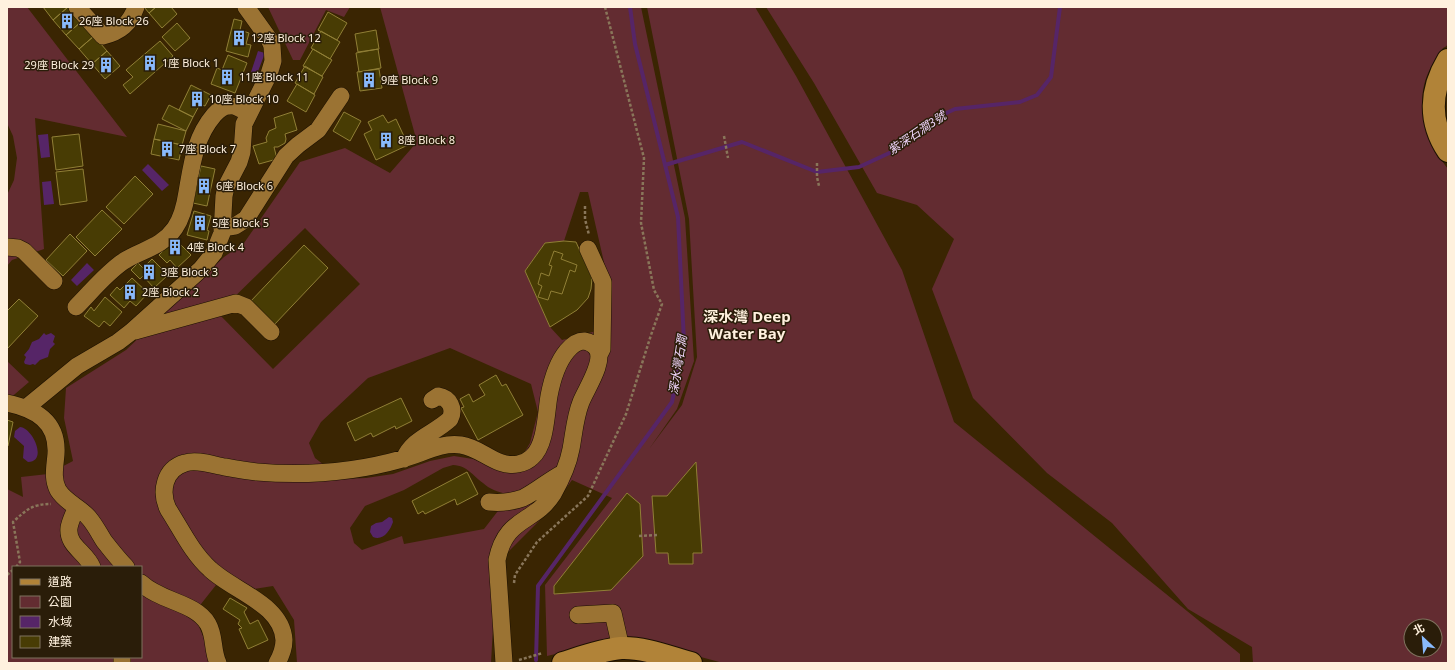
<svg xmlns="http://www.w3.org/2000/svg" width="1455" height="670" viewBox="0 0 1455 670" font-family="'Noto Sans','Noto Sans TC',sans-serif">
	<rect width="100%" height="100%" fill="#3a2502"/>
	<path fill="#632c31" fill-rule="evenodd" d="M7,7H27L127,137L35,118L44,249L12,260L7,266V195L14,180L17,158L13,136L7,123Z
		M268,7H350L344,17L326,10L300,60H293Z
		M380,7H641L685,218L694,361L677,409L649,449L682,405L697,357L689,219L647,7H755L796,76L902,270L954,422L1240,654V663H723L627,637L547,656L545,585L612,498L572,480L551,509L506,554L494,609L491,663H297L294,620L273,586L234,592L216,585L201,604L197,622L214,662L212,663H7V489L23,497L21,477L48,474L73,461L64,418L66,388L126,350L224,257L244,243L300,162L345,148L390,173L417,142ZM580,192H588L608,280V328L562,340L550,327L525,271L545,243L564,241ZM305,228L360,284L273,369L218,313ZM450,348L531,384L538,412L530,443L523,455L492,467L473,459L454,456L430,461L393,474L366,478L342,479L315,458L309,443L321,422L368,378ZM453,465C468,466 472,475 483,483C489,489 498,492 507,494L501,507L484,529L404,544L402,536L362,550L354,543L350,528L365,506L404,490L443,468ZM13,567H141V657H13Z
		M766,7H1448C1448,14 1450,39 1448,44C1447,46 1445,47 1443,48C1438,54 1434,61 1430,69C1413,102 1426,141 1448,169V663H1253L1252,647L1188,609L1112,523L1047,473L973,398L932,289L954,239L917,205L877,193L814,83ZM1411,626H1435V650H1411Z
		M7,361L29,382L8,400L7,399Z"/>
	<path fill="#562567" d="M258,51L265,53L257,74L251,72Z
		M48,134L50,157L41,158L38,135Z
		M148,164L169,185L162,191L142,170Z
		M51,181L54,204L44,205L42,182Z
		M87,263L94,270L77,286L71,280Z
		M44,333L46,335L51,333L55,336L53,342L55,344L50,349L48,357L40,360L35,365L33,364L30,365L25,364L24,362L26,357L24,355L29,349L32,342L39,339Z
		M20,427C33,428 48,462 28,462L23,458L24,446L14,437L15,431Z
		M389,517L392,518L393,522C390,531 383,541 373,537L370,532L371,526L376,523L382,522Z"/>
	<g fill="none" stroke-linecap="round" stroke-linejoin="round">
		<path stroke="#562567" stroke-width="4" d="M665,165L742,142L817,172L859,167L898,149L942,115L955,109L1020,102L1037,95L1051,77L1060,7
			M536,660L538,586L672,402L684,342L678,217L635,44L630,7"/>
	</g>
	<path fill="#483c04" stroke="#907f36" d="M43,7H68L53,20Z
		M68,7L82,21L66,35L53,20Z
		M144,7H156L149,13Z
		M156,7H171L177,14L162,28L149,13Z
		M328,12L347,23L337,40L318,30Z
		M234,19L242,21L240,30L249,33L246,44L251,45L248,57L226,51Z
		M82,21L94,36L79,49L66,35Z
		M177,23L190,38L175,51L162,37Z
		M376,30L379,49L358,52L355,34Z
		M321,31L340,42L330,59L311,48Z
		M94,36L107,51L92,64L79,49Z
		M160,41L173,56L130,94L123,85L133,77L126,70Z
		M313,49L332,60L322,76L303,66Z
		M378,49L381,68L359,72L356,53Z
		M107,51L120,66L105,79L92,64Z
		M228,55L247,63L235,93L211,84L217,68L222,70Z
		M305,66L323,77L314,94L295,83Z
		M379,69L382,88L360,91L357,72Z
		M297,84L315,95L306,112L287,101Z
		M191,85L211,95L205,106L200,104L193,117L179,110Z
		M169,105L193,117L186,131L162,119Z
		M292,112L297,130L285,134L286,139L285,143L278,147H274L277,159L259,164L253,146L267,142L266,138L269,131L276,128L274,118Z
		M344,112L361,121L350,141L333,131Z
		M383,115L388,123L396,119L408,145L376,160L364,134L372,130L368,122Z
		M158,124L186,131L182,145L154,139Z
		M79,134L83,166L56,170L52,137Z
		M154,139L182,145L179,160L151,154Z
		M201,166L215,169L207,206L193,203Z
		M83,169L87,201L60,205L56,172Z
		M135,176L153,194L124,224L106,207Z
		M102,210L122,229L95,256L76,237Z
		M194,211L211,216L207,230L209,231L207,240L187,235Z
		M70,234L87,251L63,276L46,260Z
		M175,239L191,255L177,268L170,260L167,263L159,255Z
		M564,241L576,242L592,278L591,289L588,298L577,310L550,327L525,271L545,243Z
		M304,245L328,268L274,325L250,302Z
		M554,251L563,254L561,259L577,265L575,272L570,270L562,294L551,291L548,300L538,297L542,286L538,284L541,273L549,276L552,266L549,265Z
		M152,259L168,275L154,288L143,276L140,279L131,270L138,263L143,268Z
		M132,278L148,293L136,306L130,301L124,308L110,295L117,287L120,290Z
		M105,297L122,312L110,326L104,321L99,327L84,316L91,307L94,311Z
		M19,299L38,316L7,349V311Z
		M496,375L502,386L506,384L523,415L478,440L461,408L464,407L460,399L469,394L473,402L485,395L479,385Z
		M401,398L412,421L396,429L395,426L373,437L371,433L355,441L347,423Z
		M7,420L13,422L8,446L7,445Z
		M696,462L702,553H693V564H669L668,553H656L652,496H667Z
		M467,472L478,494L457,505L455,499L425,514L423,511L418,514L412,501Z
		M627,493L640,504L643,556L611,590L554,594V586Z
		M230,598L247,608L244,612L250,624L258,620L268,640L248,649L239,629L242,628L238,624L240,620L223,609Z"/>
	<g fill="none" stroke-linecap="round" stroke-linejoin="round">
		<defs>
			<path id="minor" d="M77,7L103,36C120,32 130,24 136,7
				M222,228L235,226L246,219L286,156L298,145L318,130L341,96
				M7,247L18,248L24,251L54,281
				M588,249L603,282V287L602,349L599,355
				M76,307C91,292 106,273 124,261C143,249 161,248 175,228C182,218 185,205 187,192C192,164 195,137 214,115C218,111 222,106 229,106C235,105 243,110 248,113
				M135,331L236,303L246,307L271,332
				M7,403C35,409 58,421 56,454C55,467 52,478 58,490C66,503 80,507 89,518C95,525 99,533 104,541C111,550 118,559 126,567
				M27,407L77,366L118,342L131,332L201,269L214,253L222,233L224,196L226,187L239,162L242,152L244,124L269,74L273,61L272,46L269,39L246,7
				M404,459C413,438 434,434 450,419C455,409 450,398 438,396L432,400
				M489,502C500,503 512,502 523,498C537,491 549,480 563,473
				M76,508C74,514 70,521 69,528C67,546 86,552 92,567
				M141,583C161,602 195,602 208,624C215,636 212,650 218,663
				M578,615L613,613L621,648
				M122,663V657
				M277,663C281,656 284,648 284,640C282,604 233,591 210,569C192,553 181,529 168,509C160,492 164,469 185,463C197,459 213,465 225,467C236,469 247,471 257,472C305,476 356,472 402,459C422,454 440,442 461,445C482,448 496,468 518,464C523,463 528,461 532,457C546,445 546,413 549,396C552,380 557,363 567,351C572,345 577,341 584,341C590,342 594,344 597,349C605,362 586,389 581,402C575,417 574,433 571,449C568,465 561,480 553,494C534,524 506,516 497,560L504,663"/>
			<path id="major" d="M1448,60C1430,90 1428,121 1448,151
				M563,663C582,657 601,650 621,648C644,647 669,657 691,663"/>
		</defs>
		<use href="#minor" stroke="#1c1000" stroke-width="18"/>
		<use href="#major" stroke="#1c1000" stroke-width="24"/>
		<path stroke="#89765a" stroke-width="2.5" stroke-dasharray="3 2" stroke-linecap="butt" d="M724,136L728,158
			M817,163V177L819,186
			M585,206V219L589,235
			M639,536L658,535
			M16,567L20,562L13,522C26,510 32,504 51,504
			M7,575L13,570
			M514,583L515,575L537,542L588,496L626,414L651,335L662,304L654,290L641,223L644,158L605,7
			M519,660L543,653"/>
		<use href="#minor" stroke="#9b7333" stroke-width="17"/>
		<use href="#major" stroke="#b18338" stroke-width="22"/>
	</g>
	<defs>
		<symbol id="building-bare" viewBox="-9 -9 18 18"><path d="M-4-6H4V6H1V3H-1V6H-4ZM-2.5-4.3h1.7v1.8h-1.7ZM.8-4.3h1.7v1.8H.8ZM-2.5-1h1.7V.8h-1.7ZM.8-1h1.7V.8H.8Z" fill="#89bafc" stroke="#2a1d09" stroke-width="2.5" paint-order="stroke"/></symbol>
	</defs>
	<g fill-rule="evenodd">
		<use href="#building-bare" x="56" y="10" width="22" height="22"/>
		<use href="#building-bare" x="228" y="27" width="22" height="22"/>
		<use href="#building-bare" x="139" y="52" width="22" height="22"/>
		<use href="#building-bare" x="95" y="54" width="22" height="22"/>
		<use href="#building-bare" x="216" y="66" width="22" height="22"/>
		<use href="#building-bare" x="358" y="69" width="22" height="22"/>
		<use href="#building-bare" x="186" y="88" width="22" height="22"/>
		<use href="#building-bare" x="375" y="129" width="22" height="22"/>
		<use href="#building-bare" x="156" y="138" width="22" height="22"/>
		<use href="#building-bare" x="193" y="175" width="22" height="22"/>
		<use href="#building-bare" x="189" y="212" width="22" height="22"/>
		<use href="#building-bare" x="164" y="236" width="22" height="22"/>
		<use href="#building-bare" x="138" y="261" width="22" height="22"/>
		<use href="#building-bare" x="119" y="281" width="22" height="22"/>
	</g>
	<g text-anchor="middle" stroke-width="3" stroke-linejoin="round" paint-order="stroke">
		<g font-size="11" fill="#fff1de" stroke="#2a1d09" text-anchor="start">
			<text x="79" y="25">26座 Block 26</text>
			<text x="251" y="42">12座 Block 12</text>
			<text x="162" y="67">1座 Block 1</text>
			<text x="94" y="69" text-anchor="end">29座 Block 29</text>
			<text x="239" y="81">11座 Block 11</text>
			<text x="381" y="84">9座 Block 9</text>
			<text x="209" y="103">10座 Block 10</text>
			<text x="398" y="144">8座 Block 8</text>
			<text x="179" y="153">7座 Block 7</text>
			<text x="216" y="190">6座 Block 6</text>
			<text x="212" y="227">5座 Block 5</text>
			<text x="187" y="251">4座 Block 4</text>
			<text x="161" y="276">3座 Block 3</text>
			<text x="142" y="296">2座 Block 2</text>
		</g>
		<g font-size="12" font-style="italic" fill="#efd4fa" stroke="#2a1d09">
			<text transform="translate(917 133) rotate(-34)" y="4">紫深石澗3號</text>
			<text transform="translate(678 365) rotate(-81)" y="4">深水灣石澗</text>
		</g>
		<g font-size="15" font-weight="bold" fill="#fff1de" stroke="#2a1d09">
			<text x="747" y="322">深水灣 Deep<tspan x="747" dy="17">Water Bay</tspan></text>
		</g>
	</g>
	<rect width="1455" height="670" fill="none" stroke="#fff1de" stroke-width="16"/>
	<rect x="12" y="566" width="130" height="92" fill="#2a1d09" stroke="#7f725e"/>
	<rect x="20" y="579" width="20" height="6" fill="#b18338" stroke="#7f725e"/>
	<text x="48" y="586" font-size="12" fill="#fff1de">道路</text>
	<rect x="20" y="596" width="20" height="12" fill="#632c31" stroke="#7f725e"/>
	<text x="48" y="606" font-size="12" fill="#fff1de">公園</text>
	<rect x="20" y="616" width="20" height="12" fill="#562567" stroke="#7f725e"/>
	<text x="48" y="626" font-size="12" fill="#fff1de">水域</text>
	<rect x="20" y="636" width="20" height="12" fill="#483c04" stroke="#7f725e"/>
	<text x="48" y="646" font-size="12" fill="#fff1de">建築</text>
	<g transform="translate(1423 638) rotate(334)"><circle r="19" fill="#2a1d09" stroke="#7f725e"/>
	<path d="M0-3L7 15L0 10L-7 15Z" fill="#89bafc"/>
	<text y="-6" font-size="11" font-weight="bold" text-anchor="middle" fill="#fff1de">北</text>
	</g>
</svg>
